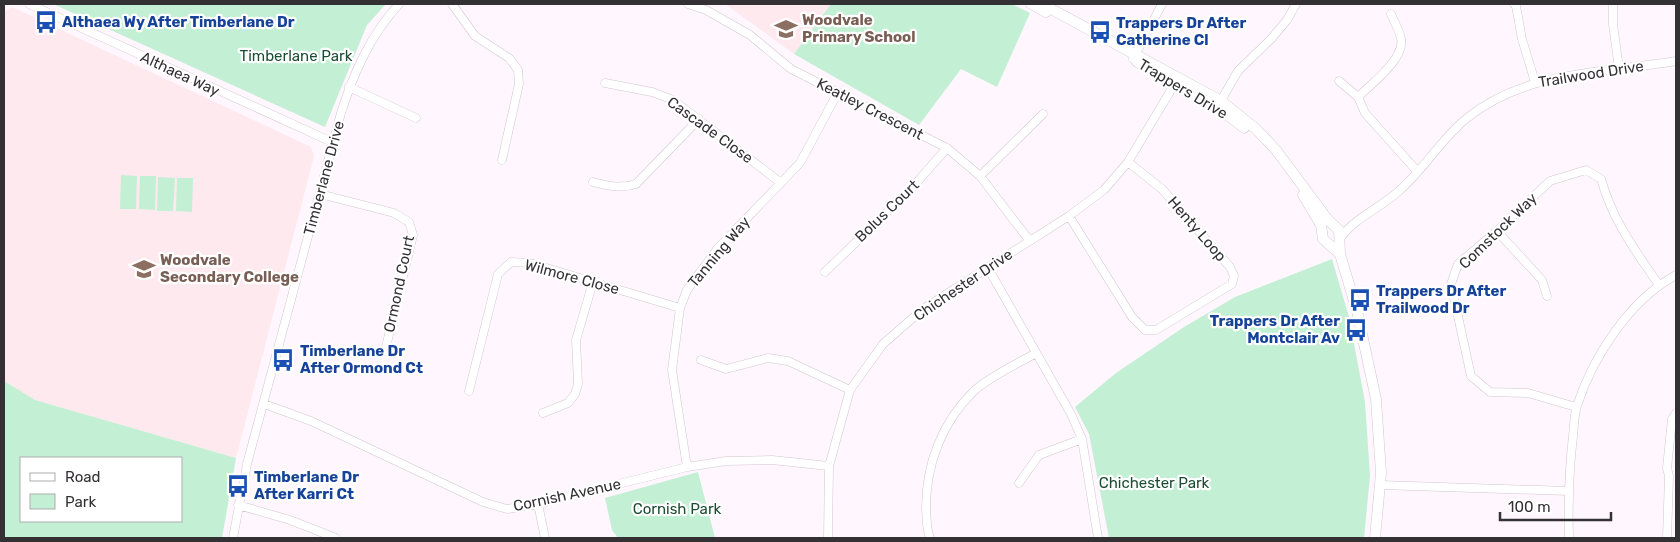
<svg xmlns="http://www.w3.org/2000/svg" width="1680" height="542" viewBox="0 0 1680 542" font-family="Rubik,sans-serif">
	<rect width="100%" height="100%" fill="#fff6fe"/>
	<path fill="#fee9ef" d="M725,4H831L794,54Z
		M12,7L311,147L314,156L236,458L35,400L4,381V12Z"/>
	<path fill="#c3efd4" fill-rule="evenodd" d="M53,4H386L367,25L325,127Z
		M831,4H1012L1030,13L997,87L961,69L919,125L794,54Z
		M121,175L137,176L136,209H120Z
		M140,176H156L155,210L139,209Z
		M158,177L175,178L173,211H157Z
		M177,178H193L192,212L176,211Z
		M1332,259L1349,317L1365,402L1370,476L1364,538H1109L1089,434L1075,407L1116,373L1184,327L1235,297Z
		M4,381L35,400L236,458L222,538H4ZM181,458V521H21V458Z
		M698,472L715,538H618L612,530L605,498Z"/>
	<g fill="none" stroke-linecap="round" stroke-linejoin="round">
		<defs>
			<path id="minor" d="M29,4L332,142
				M452,4L475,36L509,58L518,70L519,84L502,160
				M688,4L706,10L750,35L791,69L947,148L980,176L1029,240
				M1514,4L1516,6L1522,39L1535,82
				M1613,4V24L1619,69
				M1133,59L1162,4
				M1339,81L1358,97L1365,113L1417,171
				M605,83L652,92L673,100L781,183
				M349,87L416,118
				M1358,97C1371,84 1405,59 1401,39C1400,31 1394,22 1391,14
				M1219,104L1238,71L1271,39L1287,20L1296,4
				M980,176L1043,114
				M593,182C608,186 621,189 636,184L699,119
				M320,194L394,213L409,222L413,235L385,351
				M1069,216L1132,317L1145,330H1156L1232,284L1234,276L1230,267L1162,189L1128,162
				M1497,231L1542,280L1547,296
				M1341,237C1356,217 1382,207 1400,190C1425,168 1441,139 1467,118C1527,70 1604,73 1676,61
				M988,268L1071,414L1082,439L1098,538
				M825,272L910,190L947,148
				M701,360L726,369L768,358L788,361L850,390
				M469,391L498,274L511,262L530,263L680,308
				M264,404L311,421L483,502L507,509L538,504L687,467L726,461L772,460L829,466
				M1576,407L1528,393L1490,392L1471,376L1451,284L1458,264L1497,231L1550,181L1586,170L1601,179C1613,221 1634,249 1659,285
				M543,413L568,403L575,394L578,384L576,340L593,282
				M687,467L672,370L680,308L687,290L718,248L800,163L838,92
				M1019,483L1039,455L1082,439
				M1380,485L1568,491
				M538,504L545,538
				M238,505L290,520L336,538
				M233,538L247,464L341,113C354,72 370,36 399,4
				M828,538L829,466L850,390L883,344L923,309L1069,216L1104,190L1128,162L1177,80
				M930,538C926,528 927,519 926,508C926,464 942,422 974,391C989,377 1017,364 1036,353
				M1569,538C1568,504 1569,470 1573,436C1574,426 1574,415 1577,406C1593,356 1630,300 1676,275
				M1667,538L1669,476L1667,468L1672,419L1676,413"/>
			<path id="major" d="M1031,4L1046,12
				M1042,4L1221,101L1256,129L1276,150L1328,220L1339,230L1340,254L1357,311L1376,399L1381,473L1375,538
				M1137,62L1217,107L1244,128
				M1303,195L1321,225L1323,239L1340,254"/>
		</defs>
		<use href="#minor" stroke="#d0c7cf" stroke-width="9"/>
		<use href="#major" stroke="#d0c7cf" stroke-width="11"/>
		<use href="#minor" stroke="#fff" stroke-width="8"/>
		<use href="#major" stroke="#fff" stroke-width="10"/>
	</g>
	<defs>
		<symbol id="bus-bare" viewBox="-9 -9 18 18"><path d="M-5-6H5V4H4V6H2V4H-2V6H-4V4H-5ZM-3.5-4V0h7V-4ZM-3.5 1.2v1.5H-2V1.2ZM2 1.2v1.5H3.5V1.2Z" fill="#1a4fb4" stroke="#fff" stroke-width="2.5" paint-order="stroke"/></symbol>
		<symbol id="school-bare" viewBox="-9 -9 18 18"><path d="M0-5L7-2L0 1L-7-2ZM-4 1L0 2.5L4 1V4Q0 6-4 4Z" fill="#8d6e63" stroke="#fff" stroke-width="2.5" paint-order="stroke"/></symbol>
	</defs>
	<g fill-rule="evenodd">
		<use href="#bus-bare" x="30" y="6" width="32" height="32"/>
		<use href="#school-bare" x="770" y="13" width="32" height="32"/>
		<use href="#bus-bare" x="1084" y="16" width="32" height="32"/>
		<use href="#school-bare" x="128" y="253" width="32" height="32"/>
		<use href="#bus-bare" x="1344" y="284" width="32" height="32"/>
		<use href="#bus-bare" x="1340" y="314" width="32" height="32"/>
		<use href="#bus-bare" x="267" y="344" width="32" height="32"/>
		<use href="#bus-bare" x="222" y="470" width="32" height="32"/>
	</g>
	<g text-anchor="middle" stroke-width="4.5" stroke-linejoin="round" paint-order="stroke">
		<g font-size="15" font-weight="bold" fill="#785e54" stroke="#fff" text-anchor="start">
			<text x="802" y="25">Woodvale<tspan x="802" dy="17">Primary School</tspan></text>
			<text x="160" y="265">Woodvale<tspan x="160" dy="17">Secondary College</tspan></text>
		</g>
		<g font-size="15" font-weight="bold" fill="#164399" stroke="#fff" text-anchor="start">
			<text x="62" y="27">Althaea Wy After Timberlane Dr</text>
			<text x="1116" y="28">Trappers Dr After<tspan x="1116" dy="17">Catherine Cl</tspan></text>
			<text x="1376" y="296">Trappers Dr After<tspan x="1376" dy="17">Trailwood Dr</tspan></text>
			<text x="1340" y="326" text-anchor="end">Trappers Dr After<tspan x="1340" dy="17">Montclair Av</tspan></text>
			<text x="300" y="356">Timberlane Dr<tspan x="300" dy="17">After Ormond Ct</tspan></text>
			<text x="254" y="482">Timberlane Dr<tspan x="254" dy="17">After Karri Ct</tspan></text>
		</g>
		<g font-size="15" fill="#1c4e33" stroke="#fff">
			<text x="296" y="61">Timberlane Park</text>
			<text x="1154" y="488">Chichester Park</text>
			<text x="677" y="514">Cornish Park</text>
		</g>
		<g font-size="15" fill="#343134" stroke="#fff">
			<text transform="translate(180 74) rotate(25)" y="5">Althaea Way</text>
			<text transform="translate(1591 74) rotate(-9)" y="5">Trailwood Drive</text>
			<text transform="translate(1183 89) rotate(31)" y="5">Trappers Drive</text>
			<text transform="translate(870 109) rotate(27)" y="5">Keatley Crescent</text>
			<text transform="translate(710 130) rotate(36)" y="5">Cascade Close</text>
			<text transform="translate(324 178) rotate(-75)" y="5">Timberlane Drive</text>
			<text transform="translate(887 211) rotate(-44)" y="5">Bolus Court</text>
			<text transform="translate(1197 229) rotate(49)" y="5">Henty Loop</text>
			<text transform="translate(1498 231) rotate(-44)" y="5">Comstock Way</text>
			<text transform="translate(719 252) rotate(-50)" y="5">Tanning Way</text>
			<text transform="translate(572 277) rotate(15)" y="5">Wilmore Close</text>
			<text transform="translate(399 284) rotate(-78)" y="5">Ormond Court</text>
			<text transform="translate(963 285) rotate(-34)" y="5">Chichester Drive</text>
			<text transform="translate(567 495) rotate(-12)" y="5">Cornish Avenue</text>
		</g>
	</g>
	<rect width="1680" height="542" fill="none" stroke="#343134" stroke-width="10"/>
	<rect x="20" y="457" width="162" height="65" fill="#ffffff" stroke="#aeadae"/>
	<rect x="30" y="473" width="25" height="8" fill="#ffffff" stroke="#aeadae"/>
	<text x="65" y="482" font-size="15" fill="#343134">Road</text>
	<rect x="30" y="494" width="25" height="15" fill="#c3efd4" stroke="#aeadae"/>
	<text x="65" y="507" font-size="15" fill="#343134">Park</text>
	<path d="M1500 512v8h111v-8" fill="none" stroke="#343134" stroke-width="2.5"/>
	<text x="1508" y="512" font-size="15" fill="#343134" stroke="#ffffff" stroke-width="4" paint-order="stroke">100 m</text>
</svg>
